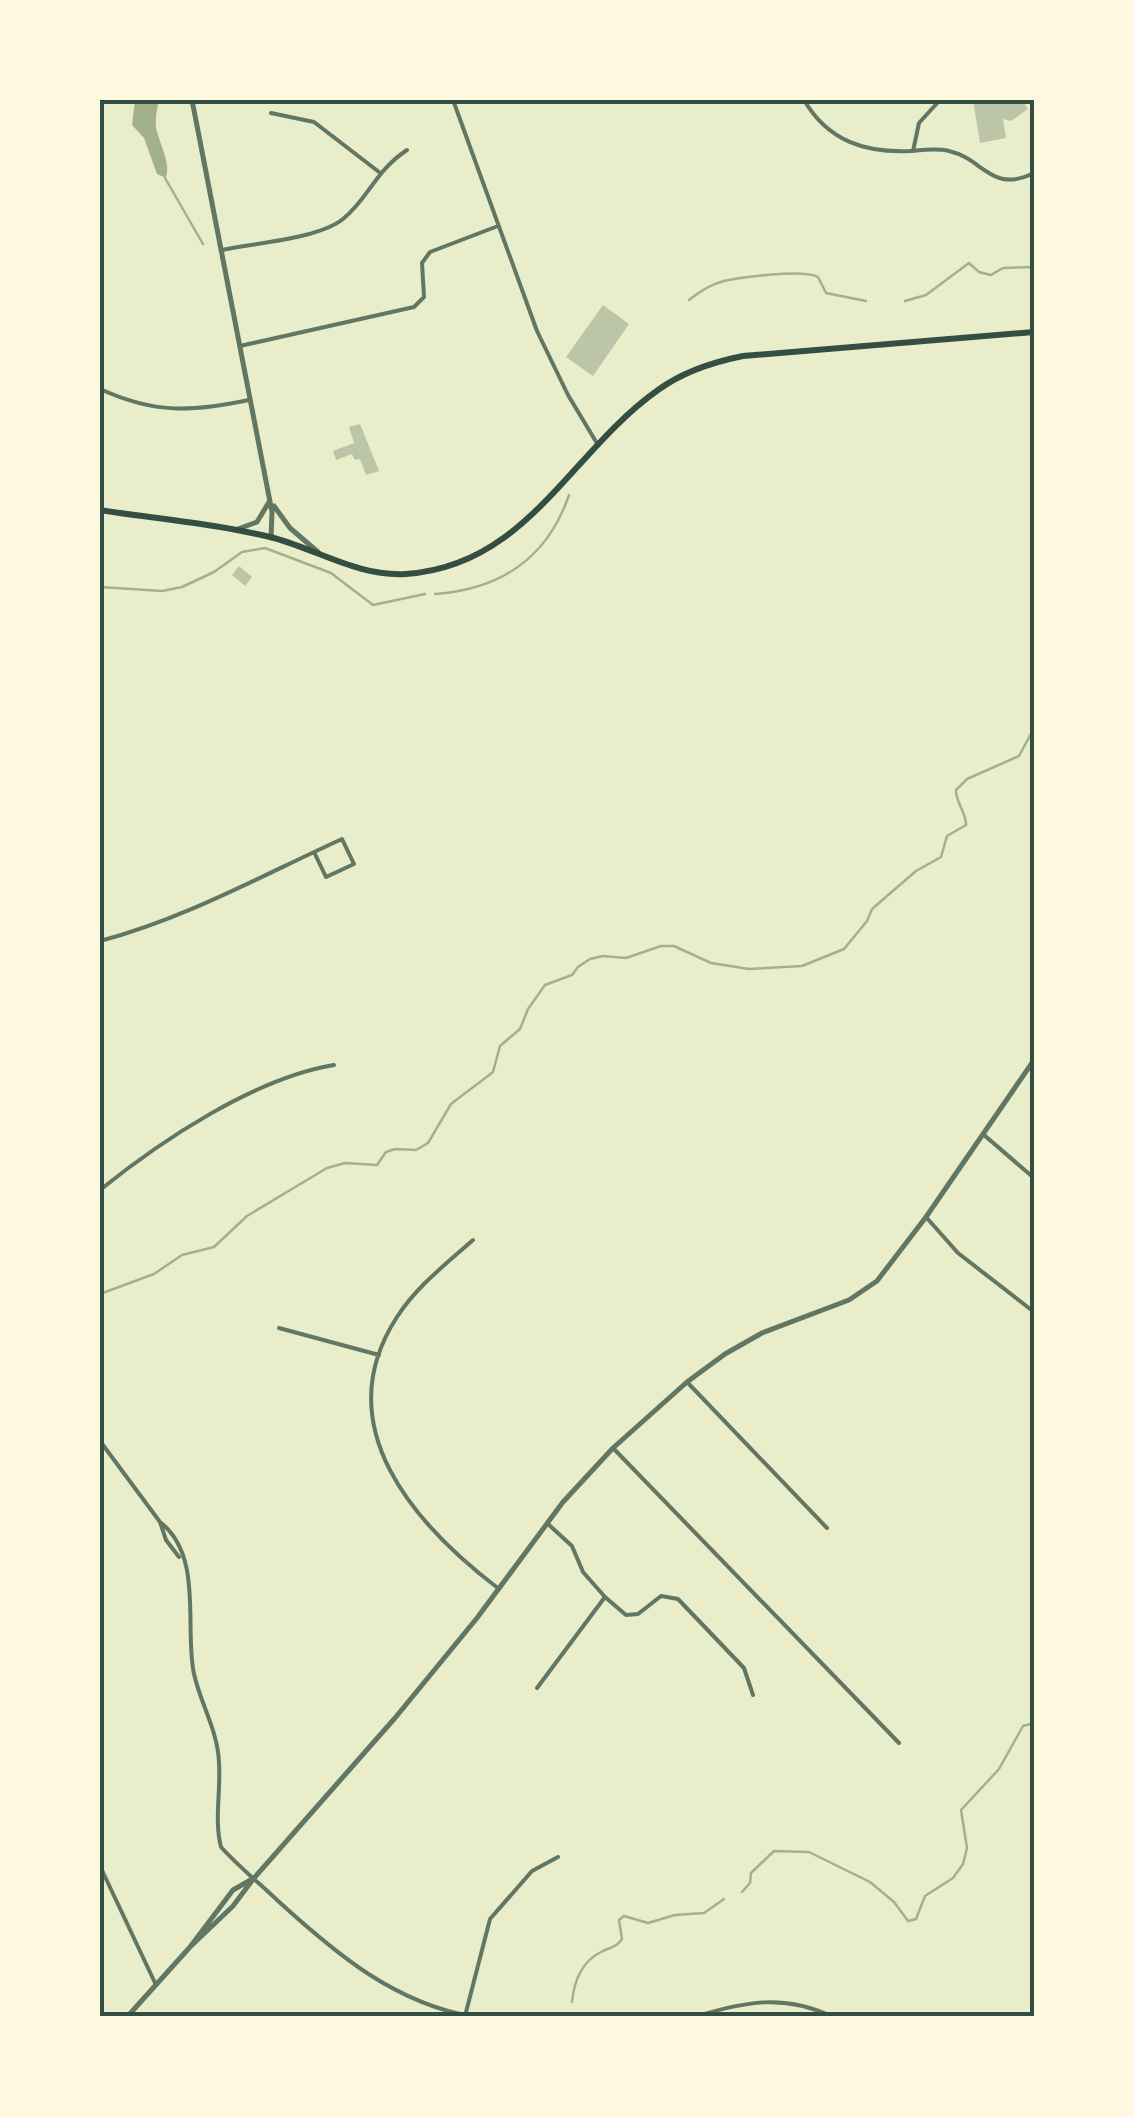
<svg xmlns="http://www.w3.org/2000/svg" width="1134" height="2117" viewBox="0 0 1134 2117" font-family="Merriweather,serif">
	<rect width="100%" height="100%" fill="#e9edc9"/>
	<path fill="#a3b18a" d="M135,100H159C157,109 155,118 156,127C159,144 171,161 166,178L157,174L144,138L132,125Z"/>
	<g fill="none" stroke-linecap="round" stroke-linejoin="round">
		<path stroke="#a3b18a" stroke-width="2.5" d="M165,178L203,244
			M689,300C699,292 711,284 724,281C742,277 803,269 818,277L826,293L866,301
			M905,301L926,295L969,263L979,272L991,275L1003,268L1034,267
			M100,587L162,591L182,587L214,572L242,552L265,548L331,573L373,605L425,594
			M435,594C501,589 547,559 569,495
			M100,1294L154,1274L182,1255L214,1247L247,1216L327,1168L345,1163L377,1165L386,1152L395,1149L416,1150L428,1143L451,1104L493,1072L500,1046L520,1029L528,1009L545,985L572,975L578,967L590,959L603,956L626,958L661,946H674L711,963L749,969L802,966L844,949L867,921L872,909L916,871L941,857L947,836L966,825C966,811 956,804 956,790L967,779L1019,756L1034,728
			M742,1892L750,1883L751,1873L774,1851L809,1852L870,1882L894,1902L908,1921L916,1919L925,1896L953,1878L963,1864L967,1848L961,1810L999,1769L1023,1726L1034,1723
			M572,2002C574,1981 581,1962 601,1952C610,1947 616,1948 622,1939L619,1920L624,1916L648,1923L675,1915L704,1913L724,1899"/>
	</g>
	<path fill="#bcc5a7" d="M973,100H1022L1028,109L1011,121L1003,119L1006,138L980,143Z
		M603,305L629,324L593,376L566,357Z
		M360,424L379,471L366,475L360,459L355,460L352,454L336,460L333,451L354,443L349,427Z
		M239,566L252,577L245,586L232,575Z"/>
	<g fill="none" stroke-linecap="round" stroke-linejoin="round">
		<path stroke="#617663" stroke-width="4" d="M453,100L537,331L568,395L598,445
			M804,100C828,141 865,153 910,151C923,150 937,148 949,151C984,159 991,194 1034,173
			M271,113L314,122L379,172
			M913,151L919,123L940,100
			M222,250C254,243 318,239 343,219C369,198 374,172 407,150
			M240,346L414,307L424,297L422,263L430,252L498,226
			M100,389C155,414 191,412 249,400
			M100,941C184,919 263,875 342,839L354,864L326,877L314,852
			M984,1135L1034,1178
			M100,1190C162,1140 255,1078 334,1065
			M926,1217L958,1253L1034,1312
			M473,1240C446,1264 416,1287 397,1317C326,1426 415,1525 499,1589
			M279,1328L379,1355
			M687,1382L827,1528
			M100,1441L160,1522C204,1556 184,1628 194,1674C201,1705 218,1731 219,1763C221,1790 214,1821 221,1847C238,1866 259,1883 277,1900C335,1953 395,2004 475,2017
			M613,1448L899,1743
			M160,1522L166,1540L179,1557
			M548,1524L572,1546L583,1572L605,1597L626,1615L638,1614L661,1596L678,1599L744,1668L753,1695
			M537,1688L605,1597
			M100,1866L156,1985
			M465,2016L490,1919L532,1871L558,1857
			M694,2017C743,2002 784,1993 833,2017"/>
		<path stroke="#617663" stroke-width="5" d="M192,100L272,512L271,538
			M274,506L290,528L318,552
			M238,529L257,522L269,502
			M254,1878L395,1718L477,1618L563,1502L613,1448L687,1382L725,1354L762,1333L849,1300L877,1281L926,1217L1034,1060
			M127,2017L190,1947L233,1906L254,1878L233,1890L190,1947"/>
		<path stroke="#344e41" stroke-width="6" d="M100,510C157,519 218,524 274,538C318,550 359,577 406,574C527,566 570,452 658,390C684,371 713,362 743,356L1034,332"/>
	</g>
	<rect width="1134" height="2117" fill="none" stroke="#fefae0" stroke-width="205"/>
	<rect x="102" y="102" width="930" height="1912" fill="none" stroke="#344e41" stroke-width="4"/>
</svg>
